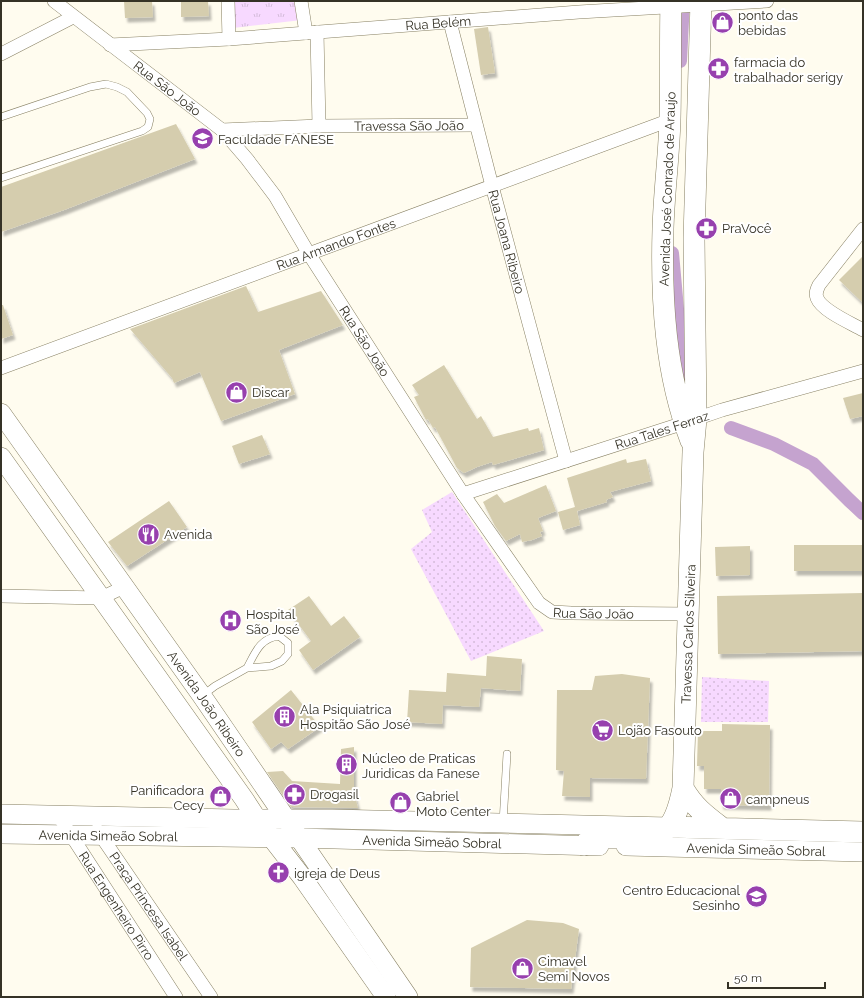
<svg xmlns="http://www.w3.org/2000/svg" width="864" height="998" viewBox="0 0 864 998" font-family="Raleway,sans-serif">
	<defs>
		<pattern id="grass-dots" width="8" height="8" patternUnits="userSpaceOnUse"><rect width="8" height="8" fill="#f7d9ff"/><path d="M2 2h.1M6 6h.1" fill="none" stroke="#d4bbda" stroke-width="1.8" stroke-linecap="round"/></pattern>
		<pattern id="park-tufts" width="24" height="20" patternUnits="userSpaceOnUse"><rect width="24" height="20" fill="#f7d9ff"/><path d="M3 7l-1-3M5 7V3M7 7l1-3M15 17l-1-3M17 17v-4M19 17l1-3" fill="none" stroke="#d4bbda"/></pattern>
		<filter id="shadow"><feDropShadow dx="2.5" dy="4.5" stdDeviation="1" flood-color="#0004"/></filter>
	</defs>
	<rect width="100%" height="100%" fill="#fffcef"/>
	<path fill="url(#grass-dots)" d="M452,492L544,631L471,661L411,549L432,532L422,510Z
		M702,677L769,681L768,722H701Z"/>
	<path fill="url(#park-tufts)" d="M231,1H300L302,20L233,28Z"/>
	<g fill="none" stroke-linecap="round" stroke-linejoin="round">
		<path stroke="#c5a3cf" stroke-width="14" d="M680,61L683,1
			M672,253L683,376
			M731,428L774,444L813,464L849,500L863,513"/>
	</g>
	<path fill="#d5cdae" filter="url(#shadow)" d="M124,1H152L153,17L125,18Z
		M181,1H208L209,16L181,17Z
		M488,27L495,73L481,75L474,29Z
		M176,124L195,159L64,210L1,232V187Z
		M863,256V303L839,280Z
		M246,286L258,312L321,291L343,325L279,350L295,394L221,421L200,372L174,383L172,378L130,329Z
		M1,305H3L13,335L1,339Z
		M444,365L477,419L481,416L493,437L528,428L529,431L539,428L544,450L493,465L492,462L477,467L464,473L457,468L435,427L433,428L428,419L426,420L414,397L419,395L412,385Z
		M863,393V416L850,419L843,398Z
		M262,435L270,454L239,464L232,446Z
		M626,459L627,463L646,459L651,481L610,492L613,497L606,500L607,502L577,511L580,525L563,530L558,512L575,507L567,478Z
		M546,485L556,511L538,518L543,531L540,532L542,536L532,540L522,542L520,534L506,541L495,526L483,502L497,494L504,503Z
		M169,501L187,527L127,566L108,542Z
		M794,545H863V571H794Z
		M750,546V575L716,576L715,547Z
		M863,593V651L718,654L717,596Z
		M309,596L331,626L344,616L360,637L313,670L299,650L311,641L288,610Z
		M487,656L522,659L520,691L481,688L479,707L443,705L442,724L407,722L409,690L446,692L447,673L486,676Z
		M622,674L650,678L646,779L590,778V797L562,796L564,771L556,770L557,690H592L595,676Z
		M291,690L320,727L288,749L281,742L271,749L252,722Z
		M722,724L770,725L769,806L721,805V789H704V766H697L698,731H722Z
		M354,747V793L358,808L291,807L267,772L283,771L292,781L340,784L341,749Z
		M527,920L563,923L579,929L571,989L470,987L471,948Z"/>
	<g fill="none" stroke-linecap="round" stroke-linejoin="round">
		<defs>
			<path id="service" d="M1,117L90,87L106,84L117,87L127,92L147,113L150,119L148,127L142,131L1,178
				M203,695L215,686L247,668L271,666L282,661L288,654V643L279,636C260,638 255,653 247,668
				M503,823L507,754"/>
			<g id="minor">
				<path id="s1" d="M54,1L222,130L247,159L275,196L309,254L463,494L539,603L552,612L571,613L689,614"/>
				<path d="M228,1L229,39"/>
				<path d="M301,1L306,33"/>
				<path id="s2" d="M450,22L492,186L566,461"/>
				<path d="M317,32L319,126"/>
				<path id="s3" d="M110,45L229,39L579,12L767,1"/>
				<path d="M1,54L73,17"/>
				<path id="s4" d="M222,130L319,126L476,125"/>
				<path d="M863,229L819,285C817,289 815,293 817,298C822,311 851,323 863,330"/>
				<path id="s5" d="M1,368L670,120"/>
				<path id="s6" d="M463,494L684,423L722,410L863,371"/>
				<path d="M1,596L101,598L124,587"/>
				<path id="s7" d="M58,815L176,997"/>
				<path id="s8" d="M97,830L211,997"/>
			</g>
			<g id="secondary">
				<path id="s9" d="M1,413L202,696L408,997"/>
				<path d="M1,457L244,799L257,819L302,877L386,997"/>
				<path d="M1,814L234,819H332L669,827"/>
				<path id="s10" d="M1,834L298,838L599,846"/>
				<path id="s11" d="M626,846L863,852"/>
			</g>
			<path id="primary" d="M671,1C670,40 671,80 670,119C669,156 664,192 663,229C661,300 665,373 691,441
				M701,1L694,238L696,419L693,452L683,788C694,807 705,815 722,828
				M669,827L863,832
				M584,845C590,838 597,838 606,838C657,838 672,844 683,788"/>
		</defs>
		<use href="#service" stroke="#888164" stroke-width="8"/>
		<use href="#minor" stroke="#888164" stroke-width="14"/>
		<use href="#secondary" stroke="#888164" stroke-width="20"/>
		<use href="#primary" stroke="#888164" stroke-width="22"/>
		<use href="#service" stroke="#fff" stroke-width="7"/>
		<use href="#minor" stroke="#fff" stroke-width="13"/>
		<use href="#secondary" stroke="#fff" stroke-width="19"/>
		<use href="#primary" stroke="#fff" stroke-width="21"/>
	</g>
	<defs>
		<symbol id="shop-disc" viewBox="-11 -11 22 22"><circle r="9.5" fill="#9740ae" stroke="#fff"/><path d="M-5-2.5h2.3a2.7 3.5 0 0 1 5.4 0H5L5.5 6h-11ZM-1.5-2.5h3a1.5 2.3 0 0 0-3 0Z" fill="#fff"/></symbol>
		<symbol id="pharmacy-disc" viewBox="-11 -11 22 22"><circle r="9.5" fill="#9740ae" stroke="#fff"/><path d="M-2-6h4v4h4v4h-4v4h-4v-4h-4v-4h4Z" fill="#fff"/></symbol>
		<symbol id="university-disc" viewBox="-11 -11 22 22"><circle r="9.5" fill="#9740ae" stroke="#fff"/><path d="M0-5L7-2L0 1L-7-2ZM-4 1L0 2.5L4 1V4Q0 6-4 4Z" fill="#fff"/></symbol>
		<symbol id="restaurant-disc" viewBox="-11 -11 22 22"><circle r="9.5" fill="#9740ae" stroke="#fff"/><path d="M-5-6h1v4h1v-4h1v4h1v-4h1v5L-1.5 .5V6h-2V.5L-5-1ZM5-6V6H3V1.5H1.5Q1.5-4 5-6Z" fill="#fff"/></symbol>
		<symbol id="hospital-disc" viewBox="-11 -11 22 22"><circle r="9.5" fill="#9740ae" stroke="#fff"/><path d="M-5-5h3v3.5h4V-5h3V5h-3V1.5h-4V5h-3Z" fill="#fff"/></symbol>
		<symbol id="building-disc" viewBox="-11 -11 22 22"><circle r="9.5" fill="#9740ae" stroke="#fff"/><path d="M-4-6H4V6H1V3H-1V6H-4ZM-2.5-4.3h1.7v1.8h-1.7ZM.8-4.3h1.7v1.8H.8ZM-2.5-1h1.7V.8h-1.7ZM.8-1h1.7V.8H.8Z" fill="#fff"/></symbol>
		<symbol id="supermarket-disc" viewBox="-11 -11 22 22"><circle r="9.5" fill="#9740ae" stroke="#fff"/><path d="M-6-5.5h2.5l.6 2H6L4.5 2H-2.5L-4.4-4H-6ZM-1.5 3.2a1.3 1.3 0 1 0 .1 0ZM3 3.2a1.3 1.3 0 1 0 .1 0Z" fill="#fff"/></symbol>
		<symbol id="church-disc" viewBox="-11 -11 22 22"><circle r="9.5" fill="#9740ae" stroke="#fff"/><path d="M-1.2-6h2.4v3.5h3.3v2.4h-3.3V6h-2.4V-.1h-3.3v-2.4h3.3Z" fill="#fff"/></symbol>
		<symbol id="school-disc" viewBox="-11 -11 22 22"><circle r="9.5" fill="#9740ae" stroke="#fff"/><path d="M0-5L7-2L0 1L-7-2ZM-4 1L0 2.5L4 1V4Q0 6-4 4Z" fill="#fff"/></symbol>
	</defs>
	<g fill-rule="evenodd">
		<use href="#shop-disc" x="710" y="10" width="25" height="25"/>
		<use href="#pharmacy-disc" x="706" y="56" width="25" height="25"/>
		<use href="#university-disc" x="190" y="126" width="25" height="25"/>
		<use href="#pharmacy-disc" x="694" y="216" width="25" height="25"/>
		<use href="#shop-disc" x="224" y="380" width="25" height="25"/>
		<use href="#restaurant-disc" x="136" y="522" width="25" height="25"/>
		<use href="#hospital-disc" x="218" y="608" width="25" height="25"/>
		<use href="#building-disc" x="272" y="704" width="25" height="25"/>
		<use href="#supermarket-disc" x="590" y="718" width="25" height="25"/>
		<use href="#building-disc" x="334" y="752" width="25" height="25"/>
		<use href="#pharmacy-disc" x="282" y="782" width="25" height="25"/>
		<use href="#shop-disc" x="208" y="784" width="25" height="25"/>
		<use href="#shop-disc" x="718" y="786" width="25" height="25"/>
		<use href="#shop-disc" x="388" y="790" width="25" height="25"/>
		<use href="#church-disc" x="266" y="860" width="25" height="25"/>
		<use href="#school-disc" x="744" y="884" width="25" height="25"/>
		<use href="#shop-disc" x="510" y="956" width="25" height="25"/>
	</g>
	<g text-anchor="middle" stroke-width="4" stroke-linejoin="round" paint-order="stroke">
		<g font-size="13" fill="#353226" stroke="#fff" text-anchor="start">
			<text x="738" y="20">ponto das<tspan x="738" dy="15">bebidas</tspan></text>
			<text x="734" y="67">farmacia do<tspan x="734" dy="15">trabalhador serigy</tspan></text>
			<text x="218" y="144">Faculdade FANESE</text>
			<text x="722" y="233">PraVocê</text>
			<text x="252" y="397">Discar</text>
			<text x="164" y="539">Avenida</text>
			<text x="246" y="619">Hospital<tspan x="246" dy="15">São José</tspan></text>
			<text x="300" y="714">Ala Psiquiatrica<tspan x="300" dy="15">Hospitão São José</tspan></text>
			<text x="618" y="735">Lojão Fasouto</text>
			<text x="362" y="763">Núcleo de Praticas<tspan x="362" dy="15">Juridicas da Fanese</tspan></text>
			<text x="204" y="795" text-anchor="end">Panificadora<tspan x="204" dy="15">Cecy</tspan></text>
			<text x="310" y="799">Drogasil</text>
			<text x="416" y="801">Gabriel<tspan x="416" dy="15">Moto Center</tspan></text>
			<text x="746" y="804">campneus</text>
			<text x="294" y="878">igreja de Deus</text>
			<text x="740" y="895" text-anchor="end">Centro Educacional<tspan x="740" dy="15">Sesinho</tspan></text>
			<text x="538" y="966">Cimavel<tspan x="538" dy="15">Semi Novos</tspan></text>
		</g>
		<g font-size="13" fill="#353226" stroke="#fff">
			<text dy="5" stroke="none"><textPath href="#s3" startOffset="329">Rua Belém</textPath></text>
			<text dy="5" stroke="none"><textPath href="#s1" startOffset="143">Rua São João</textPath></text>
			<text dy="5" stroke="none"><textPath href="#s4" startOffset="187">Travessa São João</textPath></text>
			<text transform="translate(667 189) rotate(-88)" y="5">Avenida José Conrado de Araujo</text>
			<text dy="5" stroke="none"><textPath href="#s2" startOffset="227">Rua Joana Ribeiro</textPath></text>
			<text dy="5" stroke="none"><textPath href="#s5" startOffset="357">Rua Armando Fontes</textPath></text>
			<text dy="5" stroke="none"><textPath href="#s1" startOffset="467">Rua São João</textPath></text>
			<text dy="5" stroke="none"><textPath href="#s6" startOffset="209">Rua Tales Ferraz</textPath></text>
			<text dy="5" stroke="none"><textPath href="#s1" startOffset="839">Rua São João</textPath></text>
			<text transform="translate(688 634) rotate(-88)" y="5">Travessa Carlos Silveira</text>
			<text dy="5" stroke="none"><textPath href="#s9" startOffset="356">Avenida João Ribeiro</textPath></text>
			<text dy="5" stroke="none"><textPath href="#s10" startOffset="107">Avenida Simeão Sobral</textPath></text>
			<text dy="5" stroke="none"><textPath href="#s10" startOffset="431">Avenida Simeão Sobral</textPath></text>
			<text dy="5" stroke="none"><textPath href="#s11" startOffset="130">Avenida Simeão Sobral</textPath></text>
			<text dy="5" stroke="none"><textPath href="#s7" startOffset="108">Rua Engenheiro Pirro</textPath></text>
			<text dy="5" stroke="none"><textPath href="#s8" startOffset="92">Praça Princesa Isabel</textPath></text>
		</g>
	</g>
	<rect width="864" height="998" fill="none" stroke="#353226" stroke-width="4"/>
	<path d="M728 982v6h97v-6" fill="none" stroke="#353226" stroke-width="2"/>
	<text x="734" y="982" font-size="12" fill="#353226" stroke="#ffffff" stroke-width="3" paint-order="stroke">50 m</text>
</svg>
